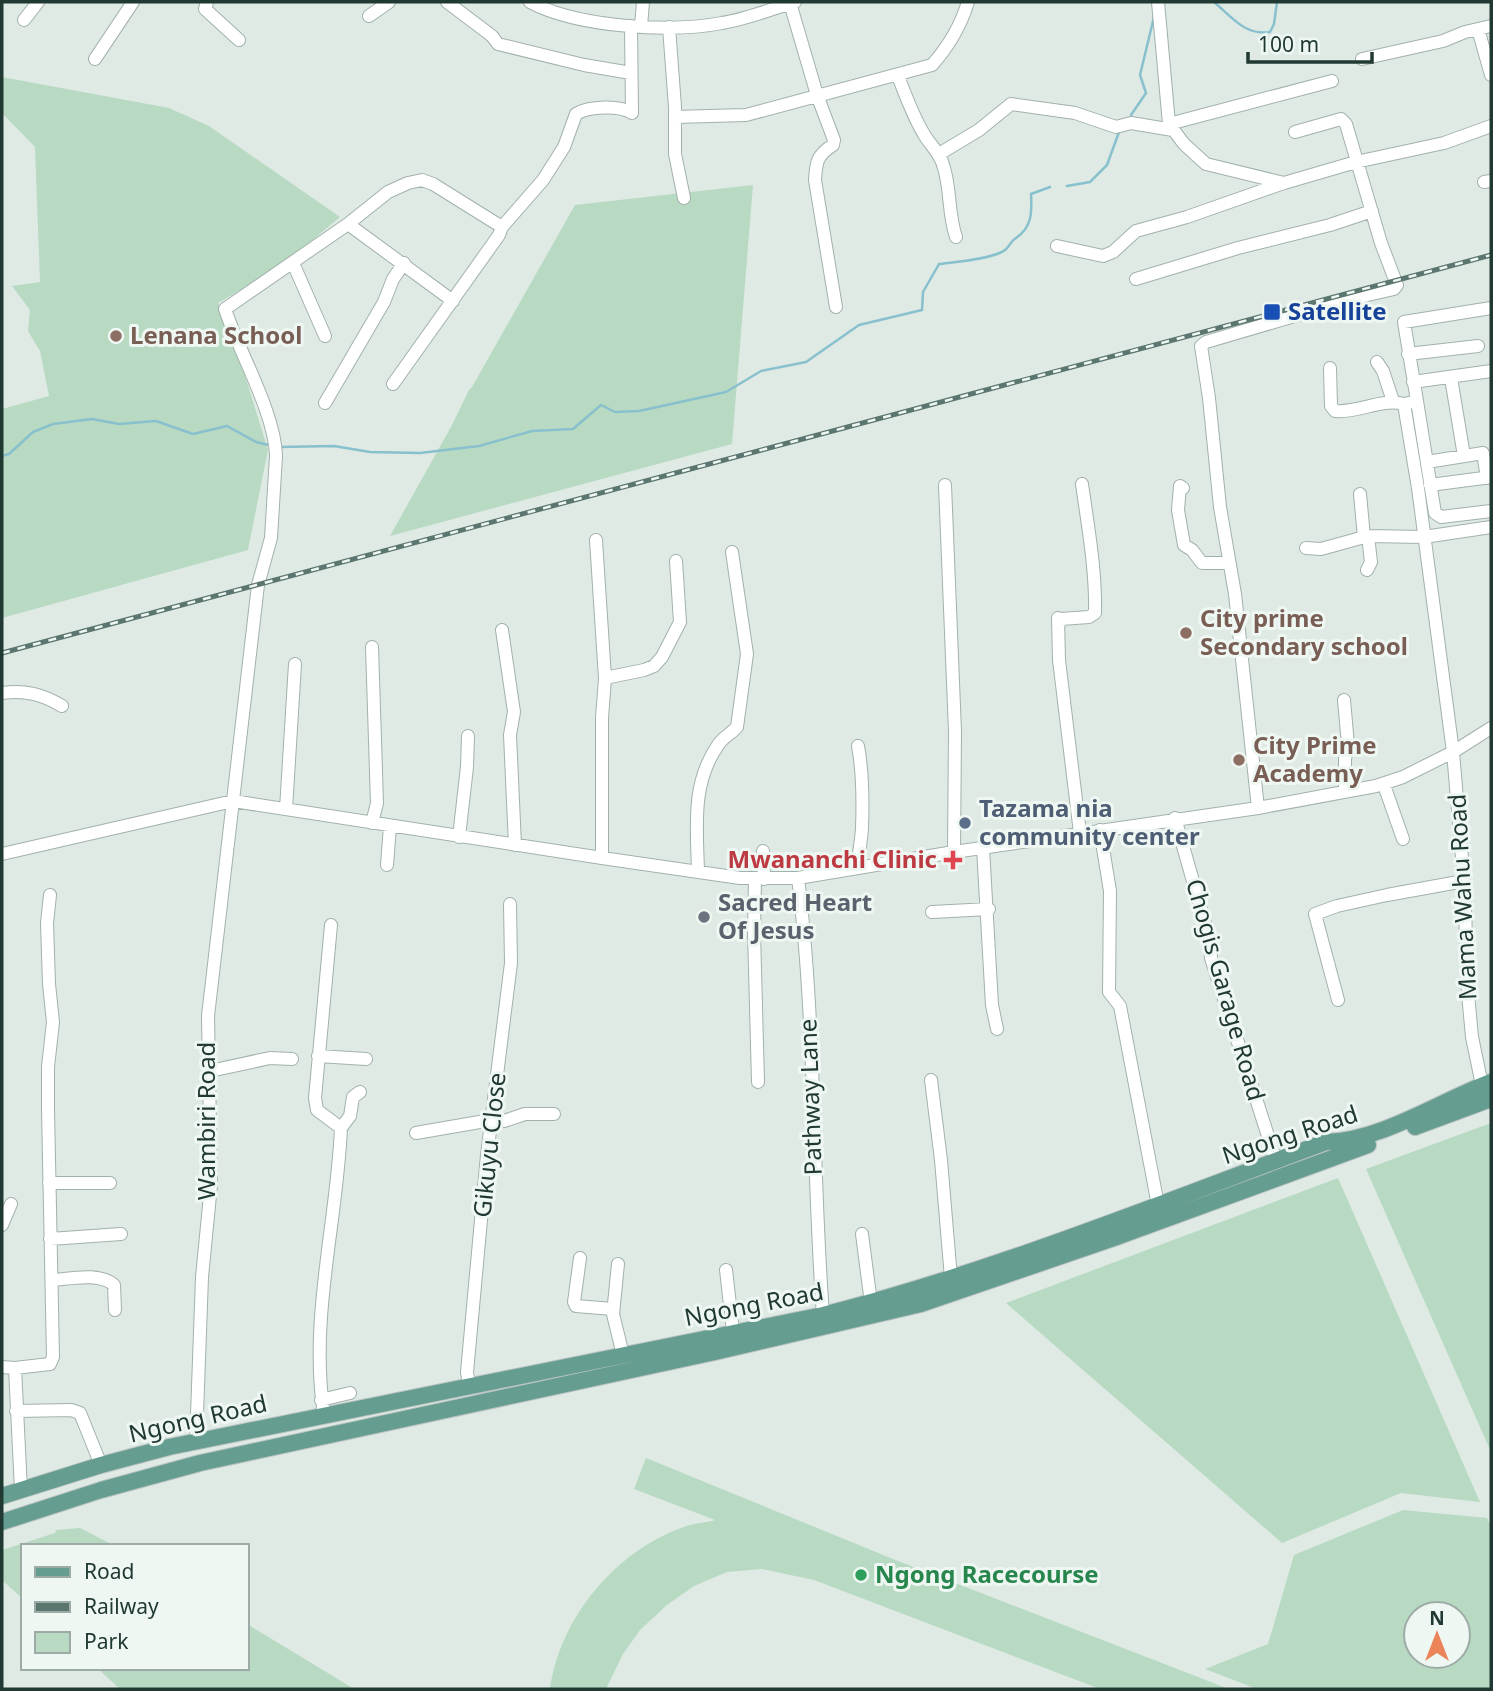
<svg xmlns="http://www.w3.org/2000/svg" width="1493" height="1691" viewBox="0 0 1493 1691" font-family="'Noto Sans',sans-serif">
	<rect width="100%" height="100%" fill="#dfeae5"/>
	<path fill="#b8dac3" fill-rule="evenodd" d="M2,77L169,108L209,126L340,217L279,268L218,303L243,369L268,450L248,550L2,618V409L49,396L40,351L28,331L30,310L12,286L40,282L35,147L2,113Z
		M753,185L732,444L390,536L452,425L469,390L472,387L575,205Z
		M1491,1123V1452L1366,1169Z
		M1338,1178L1480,1502L1401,1493L1282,1543L1006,1303Z
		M646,1458L893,1559L1229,1689H1100L814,1580L762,1569L727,1572L694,1586L667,1605L640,1630L623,1654L606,1689H550C560,1618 615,1551 684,1527C693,1523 705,1523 715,1520L634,1489Z
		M1403,1510L1487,1518L1491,1527V1689H1257L1205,1669L1268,1644L1294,1555ZM1416,1614H1458V1656H1416Z
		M80,1528L115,1546H23V1599L2,1580V1550L55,1533L56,1530Z
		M247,1624L351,1687L350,1689H120L97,1668H247Z"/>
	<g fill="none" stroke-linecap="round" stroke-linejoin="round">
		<path stroke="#88c0cd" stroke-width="2.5" d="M1214,2C1232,17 1245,36 1270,32L1274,24L1277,2
			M1131,115L1146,93L1140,75L1154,17
			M1067,186L1090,182L1107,165L1119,132
			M279,447L334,446L370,452L420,453L479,446L532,431L573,429L601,405L615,412L639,411L726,392L761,371L806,362L859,325L922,310L923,292L939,264C954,262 994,259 1005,250C1009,247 1011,241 1016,238C1032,227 1032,213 1031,194L1050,187
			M2,456L9,454L33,432L53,424L92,419L119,424L156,421L193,434L227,426L256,442L269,445"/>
		<defs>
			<path id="minor" d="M207,2L205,9L239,40
				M447,2L492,36L498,44L584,65L631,73
				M530,2C577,27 670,33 722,23C747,19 771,9 795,2
				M1158,2L1169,124L1184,144L1206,164L1284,183
				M790,3L817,95L834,140L833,145C817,155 816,162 815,180L836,307
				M369,16L389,2
				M24,20L38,2
				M641,26L643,2
				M669,27L675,107V154L684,198
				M1478,29L1491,75
				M95,59L133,2
				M1362,59L1443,41L1465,32L1491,26
				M898,76C906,96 913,117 925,136C932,147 941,154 944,168C951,191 948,214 956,237
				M675,117L746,115L932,65C948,47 961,25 968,2
				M1169,124L1332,81
				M939,154L979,130L1011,104L1075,113L1116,127L1131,123L1173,130
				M1484,182L1491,181
				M348,224L453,301
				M1057,246L1103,256L1113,252L1136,231L1187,217L1284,183L1356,162L1444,143L1491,126
				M293,263L325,336
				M1136,279L1238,248L1330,225L1372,211
				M1408,354L1478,346
				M1377,362L1383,371L1393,401
				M1451,378L1464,456
				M1413,382L1491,371
				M393,384L499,235L502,227L543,180L564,147L576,114C589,106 620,105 632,113L631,26
				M1417,401L1435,513L1441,517L1491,511
				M325,403L384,302L393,279L404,263
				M1404,404L1417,401L1404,322L1491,308
				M1427,462L1483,453L1487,478
				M945,485L955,731L954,852
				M1430,485L1491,477
				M1183,488L1180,486L1178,510L1184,545L1192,550L1202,563H1229
				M1360,494L1364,537
				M596,540L605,678L602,718V858
				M1306,548L1321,549L1368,536L1424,537L1491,527
				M1367,570L1371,562L1368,536
				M502,630L514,712L510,735L515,845
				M372,647L377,803L372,823
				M605,678L644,670L654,666L662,657L680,622L676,561
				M2,693C25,690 42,694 62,706
				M1344,700L1348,745L1345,759V791
				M858,746C863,773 863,802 862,829C861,843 858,854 858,868
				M1384,785L1403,839
				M1258,808L1235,594L1220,507L1209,398L1201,346L1206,342L1359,297L1394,289L1397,285L1381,243L1346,124L1341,119L1295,132
				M286,809L295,664
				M1175,818L1210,941L1211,958L1276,1161
				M1100,830L1110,891L1109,992L1120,1006L1158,1205
				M1080,833L1059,660L1058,618L1061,621V619L1089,617L1095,613C1096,570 1088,527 1082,484
				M459,837L467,767L468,736
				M983,848L992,1005L997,1029
				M763,851L764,879
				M2,854L233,801L602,858L740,878H798L954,852L1258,808L1376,786L1403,777L1453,752L1418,488L1404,404C1381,398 1359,413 1335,411L1331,406L1330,368
				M387,865L390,826
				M698,872C697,827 691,784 718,745C723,737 731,734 737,727L747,654L732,552
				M798,878C816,1023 812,1170 823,1315
				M755,879L754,932L758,1082
				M932,912L989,909
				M1338,1000L1315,914L1337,906L1387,895L1464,881
				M318,1056L366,1059
				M210,1071L270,1058L292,1059
				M931,1080L941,1160L951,1278
				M1482,1085L1472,1037L1468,994L1464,881L1453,752L1491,728
				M341,1128L350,1116L353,1097L360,1092
				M416,1133L491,1120L504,1121L525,1114H554
				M49,1183H110
				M2,1225L11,1204
				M862,1234L871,1303
				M50,1239L121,1234
				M580,1258L574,1302L576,1306L613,1309
				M618,1264L613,1314L623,1355
				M726,1270L733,1331
				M52,1280C70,1279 99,1272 114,1285L115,1310
				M2,1367L15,1368L21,1490
				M15,1368L50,1364L53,1357L48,1109V1067L53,1022L49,984L47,923L50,895
				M469,1385L467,1372L487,1155L511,963L510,904
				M321,1400L350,1393
				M16,1411L71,1410L80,1413L101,1465
				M324,1415C309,1319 337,1223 341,1128L317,1110L315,1098L331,925
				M196,1442L202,1277L211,1185L208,1016L258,585L271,538L276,456C275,413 239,352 225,309L348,224L388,192L408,183L422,180L433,184L502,227"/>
			<path id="major" d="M1415,1127L1491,1099
				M2,1496L101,1465L169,1447L823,1315C995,1271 1159,1204 1326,1142C1381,1141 1440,1101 1491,1082
				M2,1522L101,1490L200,1463L715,1352L921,1304L1114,1238L1368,1145"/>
		</defs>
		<use href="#minor" stroke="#a2b1ac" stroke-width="14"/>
		<use href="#major" stroke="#bcc4c2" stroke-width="18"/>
		<use href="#minor" stroke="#fff" stroke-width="12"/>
		<use href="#major" stroke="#659e91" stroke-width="16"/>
		<defs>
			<path id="rail" d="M2,653L1491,255"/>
		</defs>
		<use href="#rail" stroke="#5b756f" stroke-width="5"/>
		<use href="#rail" stroke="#eff7f3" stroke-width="2.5" stroke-dasharray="8" stroke-linecap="butt"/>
	</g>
	<rect fill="#1a4fb4" stroke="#eff7f3" stroke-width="2.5" x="1263" y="303" width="18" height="18" rx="3.5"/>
	<g fill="#8d6e63" stroke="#eff7f3" stroke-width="2.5">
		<circle cx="116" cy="336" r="7"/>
		<circle cx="1186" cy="633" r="7"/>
		<circle cx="1239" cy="760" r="7"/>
	</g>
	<circle fill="#5c6f8a" stroke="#eff7f3" stroke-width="2.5" cx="965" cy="823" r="7"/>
	<path fill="#e0444e" stroke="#eff7f3" stroke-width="2.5" d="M949.5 849.5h7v7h7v7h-7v7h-7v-7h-7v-7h7z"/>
	<circle fill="#6b7280" stroke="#eff7f3" stroke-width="2.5" cx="704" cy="917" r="7"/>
	<circle fill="#2e9e5b" stroke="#eff7f3" stroke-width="2.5" cx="861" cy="1575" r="7"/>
	<g text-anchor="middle" stroke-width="6" stroke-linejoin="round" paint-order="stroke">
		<g font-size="24" font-weight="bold" fill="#164399" stroke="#eff7f3" text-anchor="start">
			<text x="1288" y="320">Satellite</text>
		</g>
		<g font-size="24" font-weight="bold" fill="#785e54" stroke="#eff7f3" text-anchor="start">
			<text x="130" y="344">Lenana School</text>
			<text x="1200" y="627">City prime<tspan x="1200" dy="28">Secondary school</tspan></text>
			<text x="1253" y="754">City Prime<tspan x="1253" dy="28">Academy</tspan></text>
		</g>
		<g font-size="24" font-weight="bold" fill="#4e5e75" stroke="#eff7f3" text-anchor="start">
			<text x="979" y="817">Tazama nia<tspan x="979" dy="28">community center</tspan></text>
		</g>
		<g font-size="24" font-weight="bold" fill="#be3a42" stroke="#eff7f3" text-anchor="end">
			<text x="937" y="868">Mwananchi Clinic</text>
		</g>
		<g font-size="24" fill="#213933" stroke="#eff7f3">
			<text transform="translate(1463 897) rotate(-93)" y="8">Mama Wahu Road</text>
			<text transform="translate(1225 990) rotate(74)" y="8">Chogis Garage Road</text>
			<text transform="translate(811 1097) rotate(-92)" y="8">Pathway Lane</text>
			<text transform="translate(207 1121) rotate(-90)" y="8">Wambiri Road</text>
			<text transform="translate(1290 1135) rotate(-18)" y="8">Ngong Road</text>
			<text transform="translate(490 1145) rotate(-84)" y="8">Gikuyu Close</text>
			<text transform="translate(754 1305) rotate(-11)" y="8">Ngong Road</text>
			<text transform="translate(198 1419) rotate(-13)" y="8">Ngong Road</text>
		</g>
		<g font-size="24" font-weight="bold" fill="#5b616d" stroke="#eff7f3" text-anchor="start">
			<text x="718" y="911">Sacred Heart<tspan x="718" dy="28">Of Jesus</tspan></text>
		</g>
		<g font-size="24" font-weight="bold" fill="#27864d" stroke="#eff7f3" text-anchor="start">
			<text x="875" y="1583">Ngong Racecourse</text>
		</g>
	</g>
	<rect width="1493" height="1691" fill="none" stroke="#213933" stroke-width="7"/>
	<rect x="21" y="1544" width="228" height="126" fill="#eff7f3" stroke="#9daba6" stroke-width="2"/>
	<rect x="35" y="1567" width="35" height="10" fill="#659e91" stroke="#9daba6" stroke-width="2"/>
	<text x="84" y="1579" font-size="21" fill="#213933">Road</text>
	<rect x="35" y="1602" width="35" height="10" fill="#5b756f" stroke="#9daba6" stroke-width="2"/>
	<text x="84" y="1614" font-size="21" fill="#213933">Railway</text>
	<rect x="35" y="1632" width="35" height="21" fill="#b8dac3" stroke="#9daba6" stroke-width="2"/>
	<text x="84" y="1649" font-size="21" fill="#213933">Park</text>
	<g transform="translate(1437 1635)"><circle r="33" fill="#eff7f3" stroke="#9daba6" stroke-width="2"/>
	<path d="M0-5L12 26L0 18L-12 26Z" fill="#ec845a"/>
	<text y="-10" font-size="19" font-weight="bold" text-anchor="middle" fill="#213933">N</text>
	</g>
	<path d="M1248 52v10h124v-10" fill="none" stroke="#213933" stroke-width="3.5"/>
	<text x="1258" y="52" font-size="21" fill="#213933" stroke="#eff7f3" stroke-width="5" paint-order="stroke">100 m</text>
</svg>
